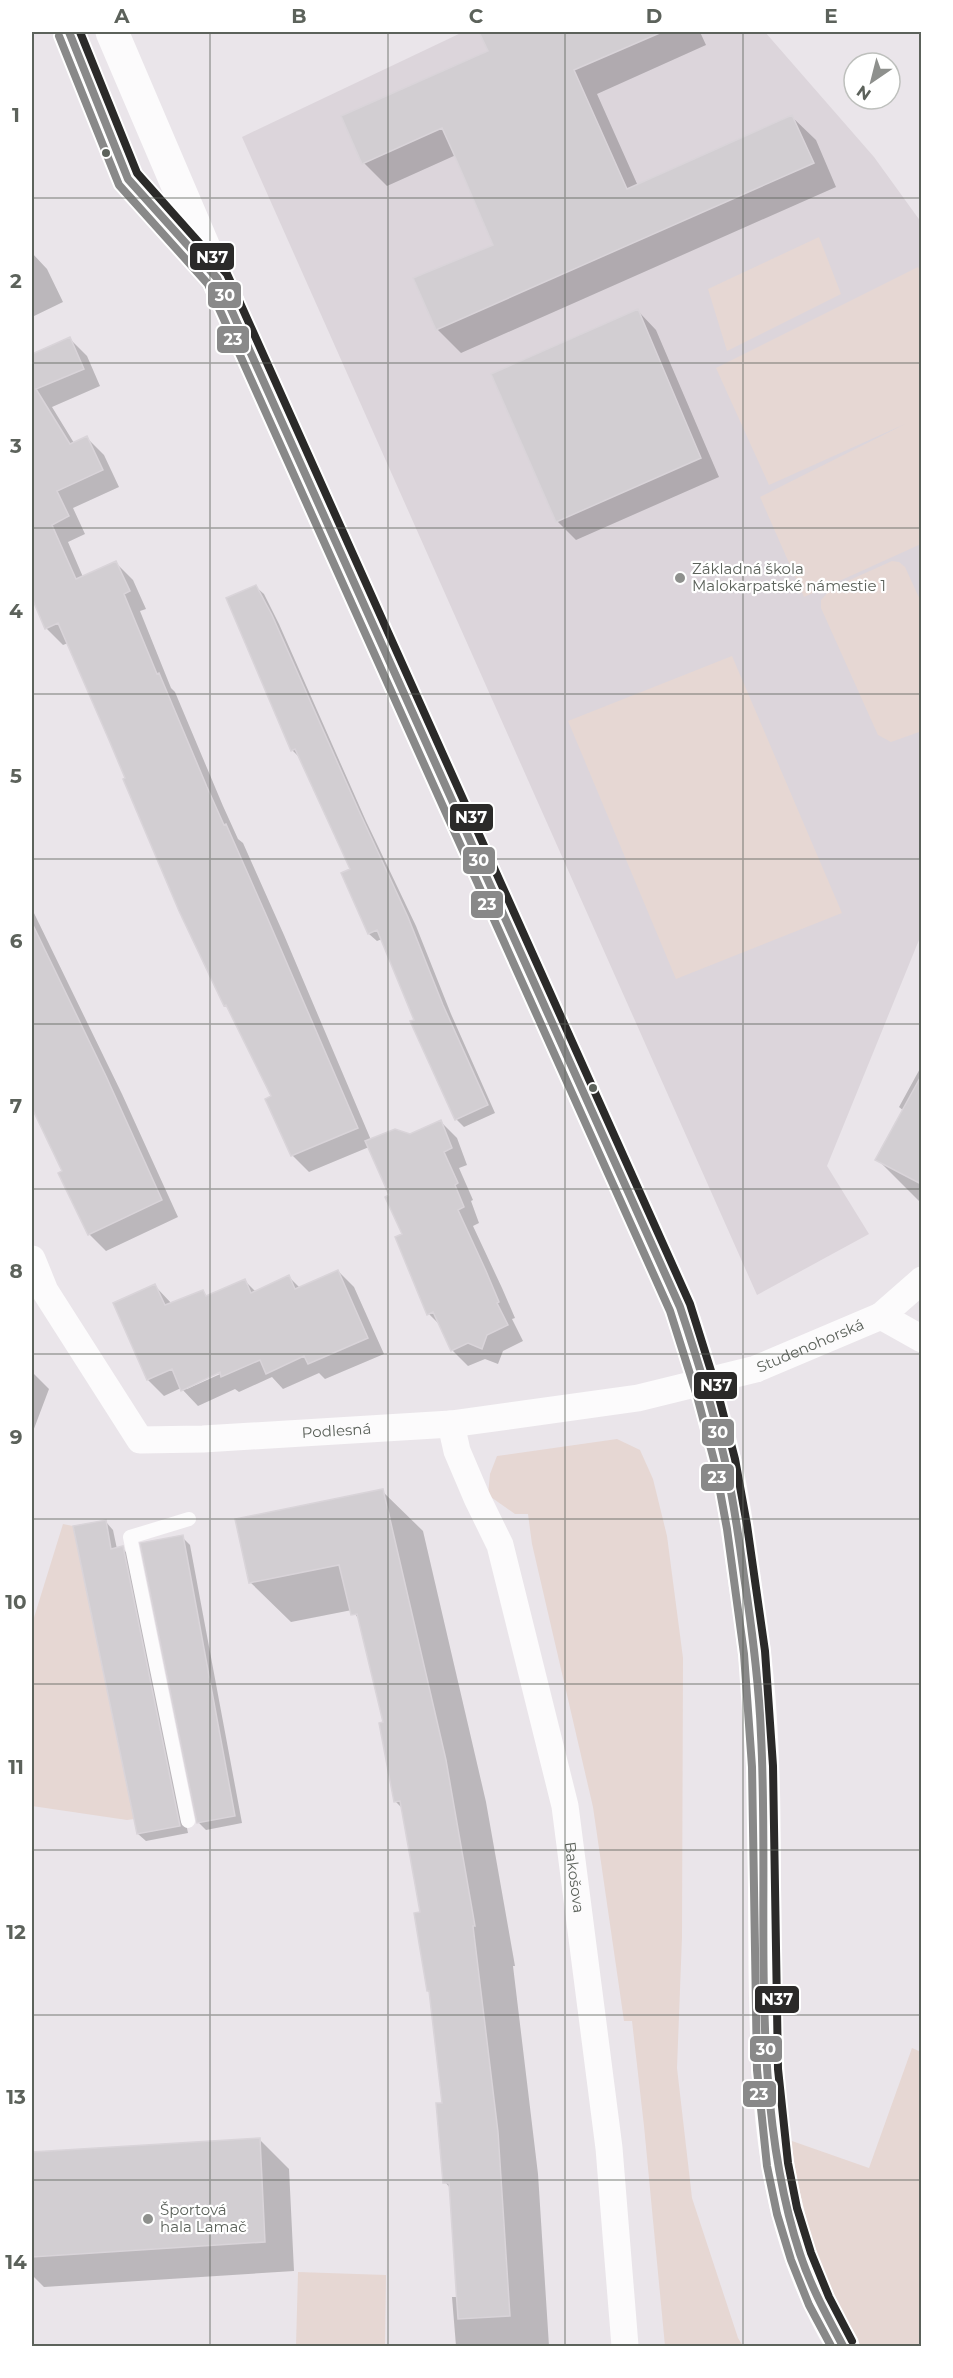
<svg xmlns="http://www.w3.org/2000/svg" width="953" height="2378" viewBox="0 0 953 2378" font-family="Montserrat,sans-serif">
	<rect width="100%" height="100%" fill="#eae5ea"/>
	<path fill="#dcd5db" d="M463,32H511L515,39L532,32H765L874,157L921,222V935L827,1166L869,1234L757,1295L242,137Z"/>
	<path fill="#e6d7d3" d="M819,237L841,294L727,351L708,289Z
		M918,267L922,275L921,544L804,597L760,497L905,424L769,485L716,368Z
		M892,561L899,562L905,567L921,602L922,731L891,742L878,735L821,608V600L832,588Z
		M732,656L842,913L676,979L568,721Z
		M617,1439L640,1450L653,1479L667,1536L683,1658L682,1937L677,2068L692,2198L738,2338L743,2346H665L644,2126L632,2021H624L593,1807L532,1544L528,1514H515L488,1495L490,1474L497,1456Z
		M63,1524L73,1526L134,1819L127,1820L32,1806V1624Z
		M912,2048L921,2052V2346H843L772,2134L869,2168Z
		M298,2272L386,2275L385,2346H296Z"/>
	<path fill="#0003" fill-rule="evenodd" d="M481,32H519L524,37L536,32H700L706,45L597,94L638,186L792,117L816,140L836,187L461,353L437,329L495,246L456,155L387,186L364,163L490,52Z
		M32,253L47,269L63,302L32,317Z
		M638,311L656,330L719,477L576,540L557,521Z
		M70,339L87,356L100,386L52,407L74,443L87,438L104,455L119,487L73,508L85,534L68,542L83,577L116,563L133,580L146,609L140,611L171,688L175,692L223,806L238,839L243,843L284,935L371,1140L410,1135L441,1122L457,1138L467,1165L459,1168L473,1200L471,1201L479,1223L473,1226L502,1288L515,1318L512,1319L523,1341L503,1351L498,1364L485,1359L468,1366L452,1350L442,1327L429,1314L391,1195L369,1147L309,1172L292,1155L267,1100L273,1097L230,1010L225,1005L68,643L63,645L46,628L41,599L32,579V566L34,565L32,560V356Z
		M256,587L264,594L279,624L366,821L416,926L451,1014L495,1113L464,1127L456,1119L382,939L377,941L369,934L343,874L352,870L300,758L292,750Z
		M32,909L122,1094L178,1217L106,1251L89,1234L64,1172L32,1105Z
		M922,1065V1204L877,1159L904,1111L899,1107Z
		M338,1271L354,1287L384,1354L325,1379L319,1373L283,1389L272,1377L239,1392L235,1389L198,1406L181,1388L164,1396L148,1380L115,1304L155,1286L172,1304L202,1291L208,1297L244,1280L256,1292L289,1277L300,1288ZM226,1368L227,1371L187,1389V1386Z
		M32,1372L49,1389L32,1434Z
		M382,1491L423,1531L486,1802L515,1966H513L538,2174L549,2346H456L452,2297H458L451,2189L445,2182L444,2104L430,1993L428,1991L422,1913L403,1809L396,1802L385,1723L361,1622L352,1610L291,1622L250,1582Z
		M106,1522L113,1530L117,1549L122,1548L130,1556L188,1833L146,1841L138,1834Z
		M182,1537L190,1545L242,1823L206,1830L198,1822Z
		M259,2139L289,2169L294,2271L44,2287L32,2275V2153Z"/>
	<path fill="#d2ced2" stroke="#d9d4d9" stroke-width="1.5" d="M479,32H662L574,70L627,189L792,115L814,163L436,330L413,278L493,245L456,159L442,128L362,164L341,116L488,51Z
		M638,309L701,458L556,522L491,374Z
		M70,337L84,369L36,389L70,444L87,436L103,470L57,491L69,516L52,525L76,579L116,561L130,591L124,594L157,674L159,673L207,787L224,825L226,824L267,917L358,1128L291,1156L265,1099L271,1096L226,1005L224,1006L179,911L123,779L125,778L109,740L58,623L45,629L32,598V354Z
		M256,585L272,615L359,811L408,917L443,1005L488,1105L455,1120L410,1021L414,1020L377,930L368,934L341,873L350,869L295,749L291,751L226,598Z
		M32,923L106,1076L162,1200L88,1235L58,1173L62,1171L32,1108Z
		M921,1076V1184L875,1160Z
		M441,1120L452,1148L444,1152L458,1183L455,1185L464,1207L458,1210L486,1271L499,1302L497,1303L508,1325L487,1335L482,1349L468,1343L451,1351L433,1312L427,1315L395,1237L402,1234L385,1197L389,1195L365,1141L395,1129L410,1134Z
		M338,1270L368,1338L308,1364L304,1356L266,1374L260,1360L221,1377L220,1372L181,1391L172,1369L147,1380L113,1303L155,1284L165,1305L203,1290L206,1296L245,1279L251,1293L289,1275L295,1289Z
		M383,1489L446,1760L475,1926H473L498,2132L510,2316L458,2319L449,2183H443L436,2103H442L429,1991H427L414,1913L420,1912L400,1801L394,1802L379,1723L383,1722L357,1614L351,1615L339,1565L249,1583L235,1519Z
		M106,1520L111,1549L123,1546L180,1826L137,1834L73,1526Z
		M183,1535L235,1816L197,1823L140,1543Z
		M260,2138L265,2242L32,2257V2152Z"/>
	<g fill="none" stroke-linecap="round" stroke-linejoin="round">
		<path stroke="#fcfbfc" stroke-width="14" d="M69,32L128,179L195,253
			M188,1821L130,1537L189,1519"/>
		<g stroke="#fcfbfc" stroke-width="27">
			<path id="s1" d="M32,1259L45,1291L140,1440L203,1439L451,1424L638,1398L756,1369L881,1316L922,1339"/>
			<path d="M881,1316L922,1280"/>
			<path id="s2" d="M451,1424L457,1451L477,1498L500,1545L565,1806L609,2148L625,2346"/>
		</g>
		<path stroke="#fcfbfc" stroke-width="33" d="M112,32L217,278L680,1307C695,1353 710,1398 721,1445C732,1488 738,1533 744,1576C750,1617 756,1658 759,1698C766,1789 764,1880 765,1970C767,2105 771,2228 843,2346"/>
		<defs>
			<path id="bus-1" d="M69,32L128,179L217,278L680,1307C697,1358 713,1408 725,1461C733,1499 739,1538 744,1576C752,1629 759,1682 761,1735C770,1904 747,2093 800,2254C811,2287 827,2316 843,2346"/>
			<path id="bus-2" d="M59,36L119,185L208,284L670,1311L697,1396L715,1464L727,1529L744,1654L752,1767L757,2070L767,2166L777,2214L791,2260L809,2305L831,2346"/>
			<path id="bus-3" d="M80,32L137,173L227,274L690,1304L717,1390L735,1459L747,1525L765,1651L773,1766L778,2069L788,2163L797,2208L811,2253L829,2297L852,2341"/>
		</defs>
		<use href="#bus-1" stroke="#fff" stroke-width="12"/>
		<use href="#bus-2" stroke="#fff" stroke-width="12"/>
		<use href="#bus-3" stroke="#fff" stroke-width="12"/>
		<use href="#bus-1" stroke="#898989" stroke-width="8"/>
		<use href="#bus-2" stroke="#898989" stroke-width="8"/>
		<use href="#bus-3" stroke="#2b2a29" stroke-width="8"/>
	</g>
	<path fill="none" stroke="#5c625b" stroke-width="1.5" stroke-opacity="0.55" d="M210,32V2346M388,32V2346M565,32V2346M743,32V2346M32,198H922M32,363H922M32,528H922M32,694H922M32,859H922M32,1024H922M32,1189H922M32,1354H922M32,1519H922M32,1684H922M32,1850H922M32,2015H922M32,2180H922"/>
	<g fill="#5c625b" stroke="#fff" stroke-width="2">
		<circle cx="106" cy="153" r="5"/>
		<circle cx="593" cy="1088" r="5"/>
	</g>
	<g fill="#8e908d" stroke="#fff" stroke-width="2">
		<circle cx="680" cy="578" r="6"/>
		<circle cx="148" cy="2219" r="6"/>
	</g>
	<g text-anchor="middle" stroke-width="4.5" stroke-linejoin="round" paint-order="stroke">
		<g font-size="15" fill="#5c625b" stroke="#fff" text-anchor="start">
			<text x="692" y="574">Základná škola<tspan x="692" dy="17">Malokarpatské námestie 1</tspan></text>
			<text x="160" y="2215">Športová<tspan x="160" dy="17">hala Lamač</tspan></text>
		</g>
		<g font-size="15" fill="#5c625b" stroke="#fff">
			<text dy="5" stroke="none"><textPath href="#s1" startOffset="892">Studenohorská</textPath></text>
			<text dy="5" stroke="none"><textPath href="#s1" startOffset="408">Podlesná</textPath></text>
			<text dy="5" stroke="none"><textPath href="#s2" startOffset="472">Bakošova</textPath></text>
		</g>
	</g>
	<g stroke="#fff" stroke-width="2">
		<rect x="189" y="242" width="46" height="29" rx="6" fill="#2b2a29"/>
		<rect x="207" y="281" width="35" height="28" rx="6" fill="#898989"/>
		<rect x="216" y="325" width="34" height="29" rx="6" fill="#898989"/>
		<rect x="449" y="803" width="45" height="29" rx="6" fill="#2b2a29"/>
		<rect x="462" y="846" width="34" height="29" rx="6" fill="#898989"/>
		<rect x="470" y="890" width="34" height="29" rx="6" fill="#898989"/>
		<rect x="693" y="1371" width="45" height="29" rx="6" fill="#2b2a29"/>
		<rect x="701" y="1418" width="34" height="29" rx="6" fill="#898989"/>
		<rect x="700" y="1463" width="35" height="29" rx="6" fill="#898989"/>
		<rect x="754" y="1985" width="46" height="29" rx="6" fill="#2b2a29"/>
		<rect x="749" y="2035" width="34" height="28" rx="6" fill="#898989"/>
		<rect x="742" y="2080" width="35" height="28" rx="6" fill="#898989"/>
	</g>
	<g font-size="16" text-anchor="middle" font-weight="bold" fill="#fff">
		<text x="212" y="263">N37</text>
		<text x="225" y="301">30</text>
		<text x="233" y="345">23</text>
		<text x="471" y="823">N37</text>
		<text x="479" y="866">30</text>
		<text x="487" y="910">23</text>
		<text x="716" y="1391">N37</text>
		<text x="718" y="1438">30</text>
		<text x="717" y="1483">23</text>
		<text x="777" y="2005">N37</text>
		<text x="766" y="2055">30</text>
		<text x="759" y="2100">23</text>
	</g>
	<rect width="953" height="2378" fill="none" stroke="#ffffff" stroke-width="66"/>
	<g transform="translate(872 81) rotate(215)"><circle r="28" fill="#ffffff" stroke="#bec0bd" stroke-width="1.5"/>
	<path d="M0-4.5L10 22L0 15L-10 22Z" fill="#8e908d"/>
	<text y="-9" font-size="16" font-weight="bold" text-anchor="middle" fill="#5c625b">N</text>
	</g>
	<rect x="33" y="33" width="887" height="2312" fill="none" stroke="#5c625b" stroke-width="2"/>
	<g font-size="20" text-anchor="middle" font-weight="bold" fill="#5c625b">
		<text x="122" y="23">A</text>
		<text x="299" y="23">B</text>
		<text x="476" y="23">C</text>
		<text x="654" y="23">D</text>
		<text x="831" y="23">E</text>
		<text x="16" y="122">1</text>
		<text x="16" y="288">2</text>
		<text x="16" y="453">3</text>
		<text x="16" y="618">4</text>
		<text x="16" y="783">5</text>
		<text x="16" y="948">6</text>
		<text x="16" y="1113">7</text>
		<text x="16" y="1278">8</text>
		<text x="16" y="1444">9</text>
		<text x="16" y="1609">10</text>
		<text x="16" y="1774">11</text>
		<text x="16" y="1939">12</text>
		<text x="16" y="2104">13</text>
		<text x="16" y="2269">14</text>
	</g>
</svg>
